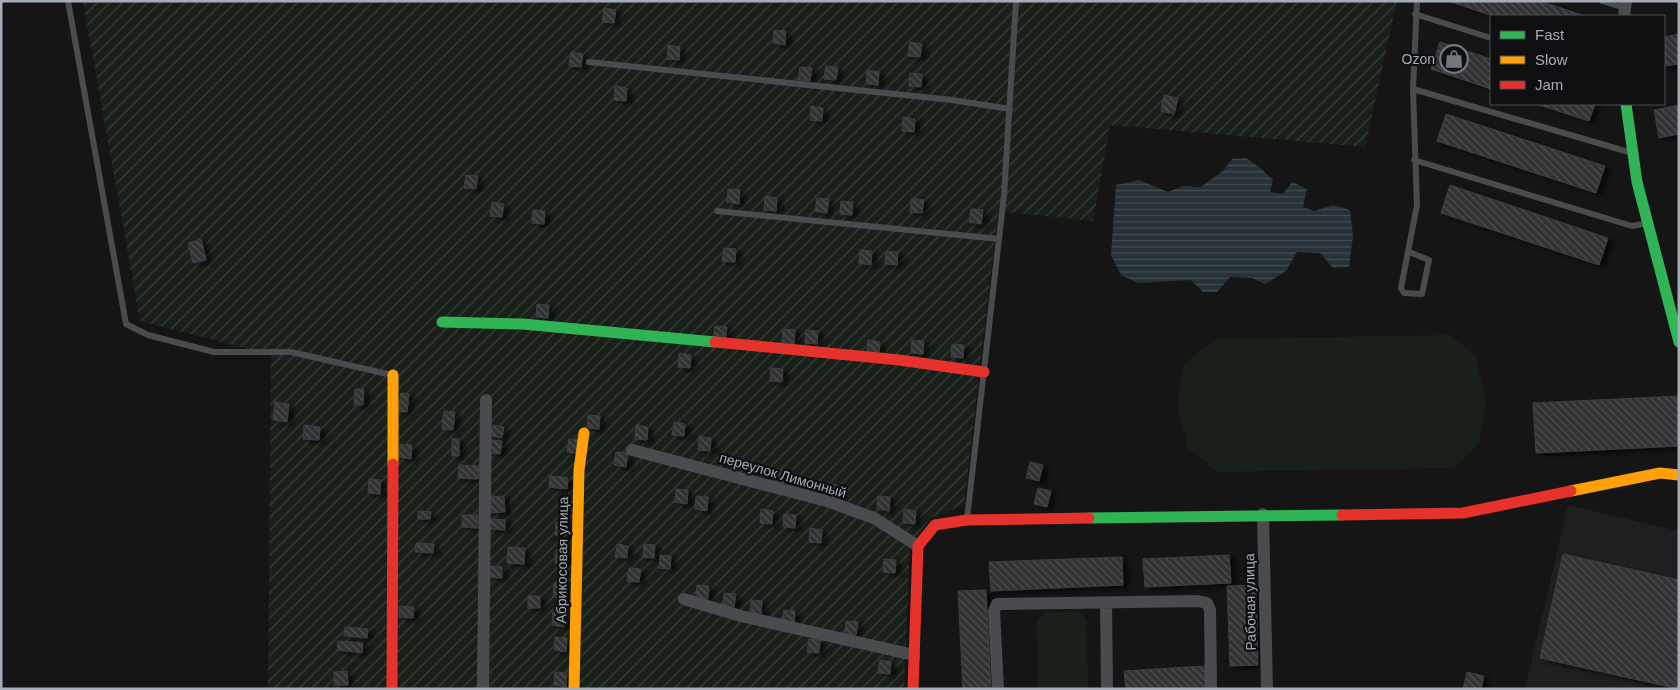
<svg xmlns="http://www.w3.org/2000/svg" width="1680" height="690" viewBox="0 0 1680 690" font-family="Arial,sans-serif">
	<defs>
		<pattern id="garden-furrows" width="10" height="10" patternUnits="userSpaceOnUse" patternTransform="scale(1.25)"><rect width="10" height="10" fill="#192019"/><path d="M-1 1l2-2M0 10L10 0M9 11l2-2" fill="none" stroke="#373e38"/></pattern>
		<pattern id="water-rules" width="6" height="5" patternUnits="userSpaceOnUse" patternTransform="scale(1.25)"><rect width="6" height="5" fill="#273238"/><path d="M0 2.5h6" fill="none" stroke="#434d53"/></pattern>
		<pattern id="building-back-hatch" width="6" height="6" patternUnits="userSpaceOnUse" patternTransform="scale(1.25)"><rect width="6" height="6" fill="#333335"/><path d="M-1 5l2 2M0 0l6 6M5-1l2 2" fill="none" stroke="#4e4e50"/></pattern>
		<filter id="shadow"><feDropShadow dx="5.5" dy="3" stdDeviation="2.5" flood-color="#0009"/></filter>
	</defs>
	<rect width="100%" height="100%" fill="#151515"/>
	<path fill="#1f1f21" d="M1568,505L1679,531V689H1525Z"/>
	<path fill="#192019" d="M1451,335L1476,356L1486,401L1479,443L1453,468L1218,472L1188,448L1177,405L1184,364L1216,339Z
		M1045,612H1079L1087,620L1088,689H1038L1037,620Z"/>
	<path fill="url(#garden-furrows)" d="M83,1H1397L1365,147L1110,125L1093,221L998,211L964,505L930,518L910,546L904,689H268L271,355L140,321Z"/>
	<path fill="url(#water-rules)" d="M1246,158L1259,167L1273,180L1270,192L1283,194L1292,182L1307,189L1303,207L1314,211L1333,205L1350,210L1353,236L1349,267L1333,268L1320,253L1297,252L1286,271L1265,284L1252,278L1230,277L1217,292H1203L1191,280L1138,283L1121,275L1111,255L1116,185L1139,180L1168,192L1183,186L1201,187L1224,170L1232,159Z"/>
	<path fill="url(#building-back-hatch)" stroke="#3d3f42" filter="url(#shadow)" d="M1448,1H1540L1585,16H1493Z
		M604,8L616,10L614,23L602,22Z
		M774,30L786,31L785,45L773,43Z
		M1679,34V64L1664,66V37Z
		M910,42L922,44L920,57L908,56Z
		M1440,42L1491,59V89L1431,69Z
		M668,45L680,47L679,60L667,59Z
		M571,52L583,54L581,67L569,66Z
		M826,66L838,67L836,80L824,79Z
		M800,67L812,68L810,81L798,80Z
		M867,70L879,72L878,85L866,84Z
		M910,73L922,74L921,87L909,86Z
		M615,86L627,88L626,101L614,100Z
		M1164,95L1178,98L1174,114L1161,111Z
		M1536,104H1595L1589,121Z
		M1679,105V134L1659,138L1654,110Z
		M811,106L823,108L822,121L810,120Z
		M1446,114L1605,166L1596,193L1437,141Z
		M903,117L915,119L914,132L902,131Z
		M466,175L478,176L476,189L464,188Z
		M1450,185L1608,238L1599,265L1441,213Z
		M728,189L740,190L739,204L727,202Z
		M765,196L777,198L776,211L764,210Z
		M817,198L829,199L827,213L815,211Z
		M912,198L924,200L922,213L910,212Z
		M841,201L853,202L852,215L840,214Z
		M492,202L504,204L502,217L490,216Z
		M971,209L983,210L981,224L969,222Z
		M533,210L545,211L544,224L532,223Z
		M201,239L206,260L193,263L188,243Z
		M724,248L736,249L735,262L722,261Z
		M860,250L872,251L871,265L859,263Z
		M886,251L898,252L897,265L885,264Z
		M537,304L549,305L548,318L536,317Z
		M715,326L727,327L725,341L713,339Z
		M783,329L795,330L794,344L782,342Z
		M806,330L818,331L817,344L805,343Z
		M868,340L880,342L879,355L867,354Z
		M912,340L924,341L923,354L911,353Z
		M952,344L964,345L963,358L951,357Z
		M679,353L691,355L690,368L678,367Z
		M771,368L783,369L782,382L770,381Z
		M355,389H364L363,405H354Z
		M401,393L409,394L407,412L398,411Z
		M1679,396V446L1536,453L1533,403Z
		M275,402L289,404L287,422L273,420Z
		M444,411L455,412L453,430L442,429Z
		M588,415L600,416L599,429L587,428Z
		M674,422L685,424L684,436L672,435Z
		M304,425L320,427L319,440L303,439Z
		M493,425L504,427L502,438L490,436Z
		M636,425L648,427L647,440L635,439Z
		M699,436L711,438L710,451L698,450Z
		M452,439H459V456H452Z
		M569,439L581,440L579,454L567,452Z
		M490,440L502,441L500,454L489,453Z
		M400,444L412,445L411,459L399,457Z
		M616,452L628,453L626,467L614,465Z
		M1030,462L1043,465L1039,481L1026,478Z
		M459,465L479,466L478,479L458,478Z
		M774,469L787,470L785,483L773,482Z
		M550,476L568,478L567,489L549,487Z
		M369,479L381,480L380,494L368,493Z
		M825,483L837,485L836,498L824,497Z
		M1038,488L1051,491L1047,507L1034,504Z
		M676,489L688,490L687,504L675,502Z
		M504,496L505,512L491,513L490,497Z
		M696,496L708,497L707,511L695,509Z
		M878,496L890,497L889,511L877,509Z
		M761,509L773,511L772,524L760,523Z
		M904,509L916,511L915,524L903,523Z
		M418,511L431,512L430,519H418Z
		M784,514L796,515L795,528L783,527Z
		M462,515H478V528L462,527Z
		M489,519L505,520V530L489,529Z
		M556,522L568,523L567,536L555,535Z
		M810,528L822,530L821,543L809,542Z
		M416,543L434,544L433,553L415,552Z
		M617,544L628,546L627,558L615,557Z
		M644,544L655,545L654,558L643,557Z
		M508,547L525,548L524,564L507,563Z
		M556,550L568,551L567,564L555,563Z
		M1563,554L1679,580V689L1540,658Z
		M660,555L671,556L670,569L659,568Z
		M1229,555L1231,583L1145,587L1143,559Z
		M1122,557L1123,585L991,591L989,562Z
		M884,559L896,560L895,573L883,572Z
		M490,566L502,567V578L489,577Z
		M629,568L641,569L639,582L627,581Z
		M554,583L566,585L565,598L553,597Z
		M697,585L709,586L708,599L696,598Z
		M1256,585L1258,665L1230,666L1227,586Z
		M986,590L991,689H963L958,591Z
		M724,593L736,594L734,607L723,605Z
		M528,596H540V608H528Z
		M751,600L762,601L761,614L750,613Z
		M399,606L414,607L413,618L399,617Z
		M784,610L795,611L794,624L782,622Z
		M553,612L565,613L564,627L552,625Z
		M846,621L858,622L856,635L845,634Z
		M345,627L368,629L367,638L344,636Z
		M555,637L567,638L566,652L554,650Z
		M809,639L820,640L819,653L807,652Z
		M338,641L363,643L362,653L337,650Z
		M880,660L891,662L890,674L878,673Z
		M1204,666L1206,689H1126L1124,671Z
		M347,671L348,685H334V672Z
		M555,672L567,673L566,687L554,685Z
		M1467,672L1484,676L1481,689H1463Z"/>
	<g fill="none" stroke-linecap="round" stroke-linejoin="round">
		<path stroke="#494b4e" stroke-width="6" d="M68,1L126,324L148,335L214,352H291L392,375
			M1602,1L1625,8
			M1415,14L1491,38
			M589,62L952,100L1010,109
			M1413,89L1632,153
			M1414,160L1632,226L1647,223
			M717,211L999,239
			M1409,252L1429,260L1422,294L1404,293L1401,288L1417,205L1413,89L1417,1
			M967,519L1004,195L1016,1"/>
		<path stroke="#494b4e" stroke-width="12" d="M1624,16L1626,1
			M632,450L827,501L874,518L918,546
			M1263,514L1267,689
			M684,599L741,616L914,655
			M1106,603L1107,689
			M483,689L486,400
			M998,689L994,611L997,604L1198,601L1207,603L1210,610L1211,689"/>
		<path stroke="#30b455" stroke-width="11" d="M1626,104L1637,182L1679,342
			M442,322L523,324L715,342
			M1089,518L1342,515"/>
		<path stroke="#ff9f0a" stroke-width="11" d="M393,464V375
			M1571,491L1660,473L1679,475
			M574,689L579,470L584,433"/>
		<path stroke="#e5322d" stroke-width="11" d="M715,342L899,360L984,372
			M1342,515L1463,513L1571,491
			M392,689L393,464
			M913,689L918,546L935,525L967,520L1089,518"/>
	</g>
	<defs>
		<symbol id="shop-ring" viewBox="-11 -11 22 22"><circle r="9.5" fill="#0f0f11" stroke="#72787f" stroke-width="1.5"/><path d="M-5-2.5h2.3a2.7 3.5 0 0 1 5.4 0H5L5.5 6h-11ZM-1.5-2.5h3a1.5 2.3 0 0 0-3 0Z" fill="#72787f"/></symbol>
	</defs>
	<g fill-rule="evenodd">
		<use href="#shop-ring" x="1438" y="43" width="32" height="32"/>
	</g>
	<g text-anchor="middle" stroke-width="4.5" stroke-linejoin="round" paint-order="stroke">
		<g font-size="14" fill="#a4adb8" stroke="#0f0f11" text-anchor="end">
			<text x="1435" y="64">Ozon</text>
		</g>
		<g font-size="14" fill="#a4adb8" stroke="#0f0f11">
			<text transform="translate(783 475) rotate(16)" y="5">переулок Лимонный</text>
			<text transform="translate(562 560) rotate(-89)" y="5">Абрикосовая улица</text>
			<text transform="translate(1250 602) rotate(-91)" y="5">Рабочая улица</text>
		</g>
	</g>
	<rect width="1680" height="690" fill="none" stroke="#a4adb8" stroke-width="5"/>
	<rect x="1490" y="15" width="175" height="90" fill="#0f0f11" stroke="#4b4e54"/>
	<rect x="1500" y="31" width="25" height="8" fill="#30b455" stroke="#4b4e54"/>
	<text x="1535" y="40" font-size="15" fill="#a4adb8">Fast</text>
	<rect x="1500" y="56" width="25" height="8" fill="#ff9f0a" stroke="#4b4e54"/>
	<text x="1535" y="65" font-size="15" fill="#a4adb8">Slow</text>
	<rect x="1500" y="81" width="25" height="8" fill="#e5322d" stroke="#4b4e54"/>
	<text x="1535" y="90" font-size="15" fill="#a4adb8">Jam</text>
</svg>
